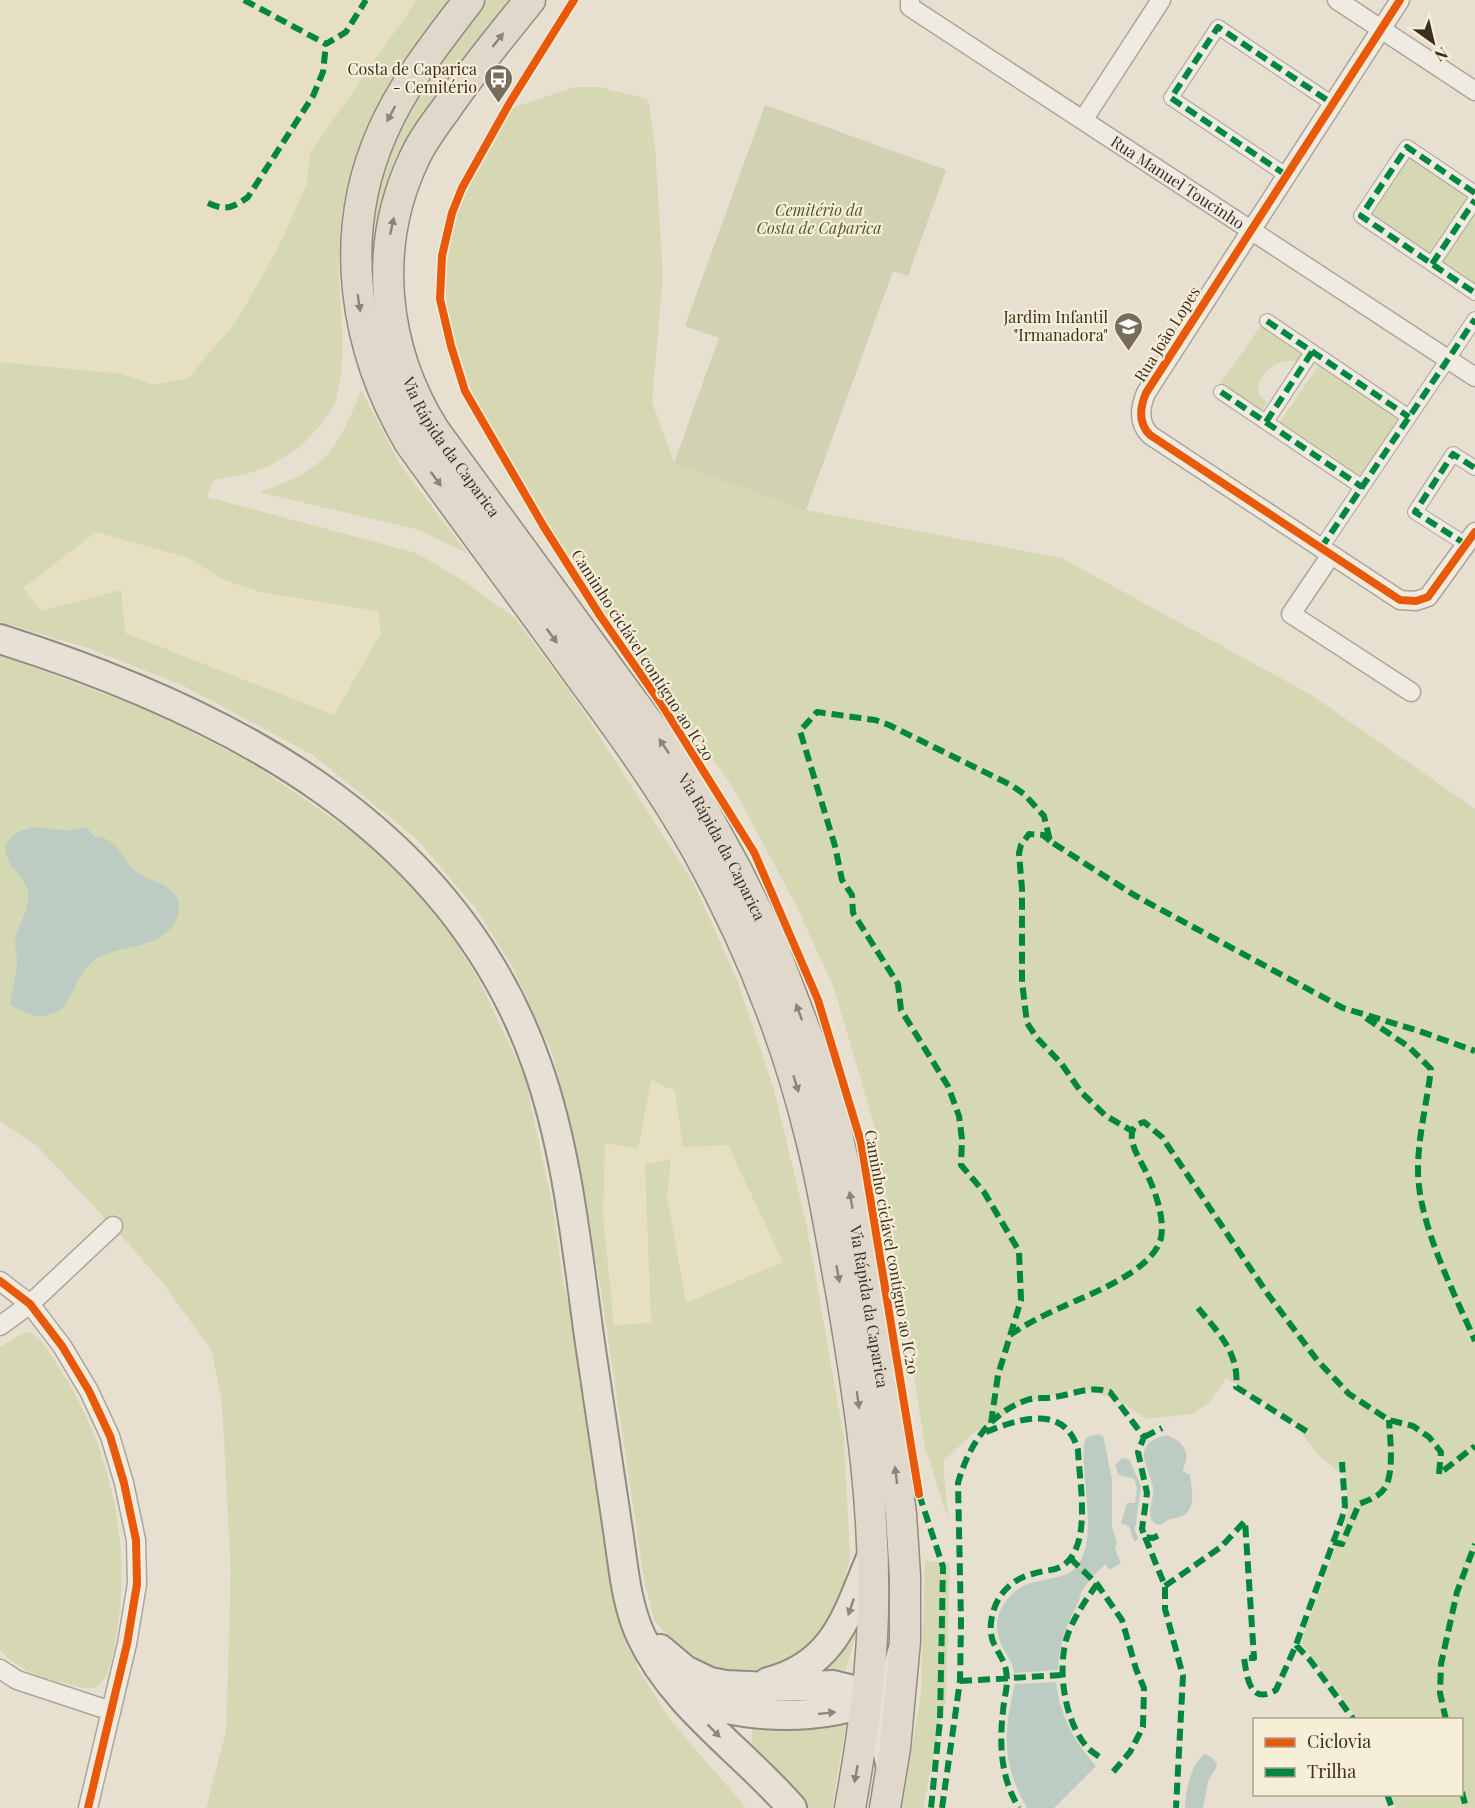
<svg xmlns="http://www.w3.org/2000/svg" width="1475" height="1808" viewBox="0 0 1475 1808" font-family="'Playfair Display',serif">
	<rect width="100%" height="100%" fill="#e7e0d1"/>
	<path fill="#e6dfc2" d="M0,0H417L310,153L306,186L276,252L236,322L188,378L154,385L122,374L0,362Z
		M96,532L189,558L220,578L260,592L379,611L381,633L334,715L125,633L121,590L41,611L23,588Z
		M651,1080L675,1090L683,1147L728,1145L783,1262L686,1304L667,1196L670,1160L645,1164L651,1323L614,1325L603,1215L605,1143L638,1149Z"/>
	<path fill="#d6d7b3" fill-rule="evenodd" d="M417,0H449L395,75L356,154L342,209L339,268L343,345L341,375L336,401L320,426L300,447L268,467L246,474L214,480L207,497L416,553L462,580L515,618L580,706L693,882L736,977L773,1086L807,1227L844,1439L850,1557L841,1597L819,1640L785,1664L751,1675L716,1674L687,1657L654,1620L644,1579L600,1284L573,1141L553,1055L513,968L477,910L418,840L313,755L182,685L88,648L0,622V362L122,374L154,385L188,378L236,322L276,252L306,186L310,153ZM96,532L189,558L220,578L260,592L378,611L381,633L334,715L125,633L121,590L41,611L23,588ZM651,1080L675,1091L683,1147L728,1145L783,1262L686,1303L667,1196L671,1159L645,1164L651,1323L614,1325L603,1215L605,1143L638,1149Z
		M486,0H508L436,97L406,142L374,324L368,243L380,175L413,100Z
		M574,87H599L648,99L655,147L663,276L652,402L674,463L806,510L1062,558L1313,696L1475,809V1808H1396L1391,1795L1462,1794V1720L1358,1719L1301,1642L1348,1513L1346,1477L1318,1455L1290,1418L1226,1378L1209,1403L1191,1414L1147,1419L1119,1401L1080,1387L1023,1404L972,1434L943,1461L948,1519L925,1447L876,1132L834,988L795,903L731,784L609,623L480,413L453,346L444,288L445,264L451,234L464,190L512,108Z
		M1407,147L1475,193V293L1361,216Z
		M1262,324L1304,352L1296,362C1279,355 1251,378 1260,396C1262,398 1265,400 1267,403L1261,413L1219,386Z
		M1319,365L1405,424L1367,480L1280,422Z
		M361,390L401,466L468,554L419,530L259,492C324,470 337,453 361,390Z
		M0,655L160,715L256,766L355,834L402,875L453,938L480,982L525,1078L553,1208L563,1281L585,1377L622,1615L638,1669L672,1722L746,1808H206L226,1731L231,1573L222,1403L212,1351L163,1283L119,1233L37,1146L0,1121Z
		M28,1332C42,1336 52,1358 60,1369C113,1452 134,1551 114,1648C111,1661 109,1680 95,1687C85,1690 73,1685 64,1683C39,1677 17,1669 0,1650V1347L23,1333Z
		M925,1561L950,1563L946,1697L923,1808H902L921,1693Z
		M857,1631L846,1670L814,1675Z
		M846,1724L832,1808H807L764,1761L752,1744V1727Z"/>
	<path fill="#d1d1b3" d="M765,105L946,170L908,276L893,271L806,510L674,463L719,338L685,326Z"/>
	<path fill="#bcccc2" d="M34,827L70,831L86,827L95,837C117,836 122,861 138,873C149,880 165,883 174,893C179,899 180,908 178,915C165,954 116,940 90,964C73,979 73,1010 48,1015C35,1019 21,1011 10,1004C12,990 18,973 17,959C17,952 14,947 15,941C18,924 30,909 28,892C25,876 3,864 6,847C8,834 23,830 34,827Z
		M1098,1434L1103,1436L1112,1479V1527L1117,1542L1115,1549L1121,1563L1109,1570L1105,1564C1098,1572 1088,1580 1083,1589C1080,1593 1080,1599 1078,1603C1066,1625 1059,1645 1058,1670L1014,1673C1012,1656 997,1646 997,1626C997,1617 1001,1608 1006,1601C1028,1570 1065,1588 1080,1562C1097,1533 1081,1477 1084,1444L1087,1437Z
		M1166,1435C1177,1438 1189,1448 1186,1461C1185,1465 1183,1468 1183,1471L1190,1475C1191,1488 1197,1506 1184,1515C1180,1518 1175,1517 1170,1519C1165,1521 1164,1524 1158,1525C1143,1518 1154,1503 1153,1490C1153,1479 1142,1462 1144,1452C1147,1441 1156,1438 1166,1435Z
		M1122,1458L1129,1459L1141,1486L1135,1530L1138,1539L1134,1542L1129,1526L1121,1523L1127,1503H1135L1137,1488L1134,1479L1119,1475L1115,1465Z
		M1056,1682C1060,1716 1074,1741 1096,1766L1054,1808H1027C1002,1765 1003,1731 1015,1684Z
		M1204,1754L1210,1756L1217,1763L1216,1768L1208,1781L1203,1808H1185C1186,1788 1190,1768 1204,1754Z"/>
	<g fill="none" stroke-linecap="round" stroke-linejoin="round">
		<defs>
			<path id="pedestrian" d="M1286,175L1171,98L1218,27L1333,104
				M1475,193L1407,147L1361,216L1475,293
				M1432,264L1475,200
				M1267,321L1409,417
				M1221,392L1362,487
				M1266,422L1312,352
				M1467,545L1415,512L1453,454L1475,468
				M1321,548L1475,319"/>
			<g id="minor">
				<path id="s1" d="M910,0V7L1475,377"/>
				<path d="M1337,0L1475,91"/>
				<path d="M1400,0L1146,393C1140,407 1138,423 1150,435L1400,600L1416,601L1428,597L1475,532"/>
				<path d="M1083,120L1161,0"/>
				<path d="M1331,555L1291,614L1411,692"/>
				<path d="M0,1281L30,1304L62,1346L89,1391L110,1436L124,1483L136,1540L137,1584L127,1644L88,1808"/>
				<path d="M0,1326L30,1304L113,1226"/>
				<path d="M0,1669L17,1680L111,1711"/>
			</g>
			<path id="primary" d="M0,639C227,711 453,825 537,1065C568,1152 577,1251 590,1343C599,1403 608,1464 617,1524C623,1561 625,1602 641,1636C674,1707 743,1751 792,1808
				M660,1649L685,1670L710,1682L726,1685L770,1687L833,1685L858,1691L867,1698L880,1719L891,1767
				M768,1682C838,1664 848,1610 873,1553
				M683,1687C696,1697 712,1705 728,1709C769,1719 852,1719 884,1689C894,1679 899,1665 902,1652"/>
			<g id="trunk">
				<path d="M469,0C437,42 403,84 382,133C337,235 354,349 410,443C465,520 522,595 577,672C620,730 662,788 698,852C747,941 786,1037 810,1135C824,1188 832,1243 842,1297C861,1409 878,1523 872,1638C869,1695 860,1752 850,1808"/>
				<path id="s2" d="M530,0C501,36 472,71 446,109C434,125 422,141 414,159C372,248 383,348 434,430L655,732L697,798L738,873L768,934L814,1054L836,1129L850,1193L888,1417L901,1514L905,1576V1641L895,1748L885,1808"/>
			</g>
		</defs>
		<use href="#pedestrian" stroke="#ada599" stroke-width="16"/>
		<use href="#minor" stroke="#ada599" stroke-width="21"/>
		<use href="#primary" stroke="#928b80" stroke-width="32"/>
		<use href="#trunk" stroke="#928b80" stroke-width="33"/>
		<use href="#pedestrian" stroke="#efebe3" stroke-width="14"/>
		<use href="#minor" stroke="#efebe3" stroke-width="18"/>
		<use href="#primary" stroke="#e6e1d4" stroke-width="28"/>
		<use href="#trunk" stroke="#e0d9cb" stroke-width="30"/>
		<path stroke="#00873e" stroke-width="6" stroke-dasharray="12 6" stroke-linecap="butt" d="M244,0L326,44L346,32L366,0
			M1286,175L1171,98L1218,27L1333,104
			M1475,193L1407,147L1361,216L1475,293
			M208,203C225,211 233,208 248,197L313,96L323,72L326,44
			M1432,264L1475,200
			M1267,321L1409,417
			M1221,392L1362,487
			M1266,422L1312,352
			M1467,545L1415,512L1453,454L1475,468
			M1321,548L1475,319
			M1050,841L1043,835L1029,834L1021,845L1019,853L1022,889V982L1027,1023L1037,1038L1061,1063L1081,1092L1106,1116L1132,1131
			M1366,1018L1409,1047L1431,1069C1427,1103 1418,1136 1418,1170C1418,1224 1454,1292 1475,1341
			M1198,1308C1218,1332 1240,1354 1236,1387L1311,1434
			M1010,1335C1026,1324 1044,1315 1062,1307C1090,1294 1153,1271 1161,1238C1165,1218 1155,1190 1146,1172C1141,1161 1130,1146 1132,1133C1133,1126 1138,1124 1144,1122L1162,1137L1267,1293L1317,1360L1349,1394L1389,1420L1413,1426L1429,1437L1441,1452L1439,1474L1475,1446
			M991,1423L998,1375L1021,1300L1019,1251L984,1192L961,1165L962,1139L959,1116L948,1086L901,1010L898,984L853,913L852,895L842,880L835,846L800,731L817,712L875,720L889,725L1011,785L1024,794L1044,816L1050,841L1134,895L1343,1008L1419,1031L1475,1051
			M986,1432C1018,1419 1065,1403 1078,1450C1079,1481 1092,1542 1065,1564C1059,1569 1051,1570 1044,1571C1024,1575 1010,1581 999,1598C991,1612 987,1632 995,1646C999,1654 1005,1662 1006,1671C1009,1685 1004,1697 1003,1711C999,1745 1001,1779 1019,1808
			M1144,1437L1162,1428
			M919,1494L943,1567L940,1720L931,1808
			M1145,1537L1165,1586V1609L1183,1676L1176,1808
			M1333,1542L1342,1544L1359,1504C1369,1500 1381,1496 1386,1486C1394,1470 1390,1438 1389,1420
			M1070,1558L1097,1584L1122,1620L1136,1669L1144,1688L1143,1727L1130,1752L1113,1772
			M1097,1584C1086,1600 1073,1618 1067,1637C1057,1669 1064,1722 1088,1748C1092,1752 1098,1756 1103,1759
			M1165,1586L1221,1547L1245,1521L1254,1658H1244C1247,1676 1249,1706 1276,1690L1296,1645L1342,1518L1345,1506L1342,1462
			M1296,1645L1310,1660L1354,1720
			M960,1681L1062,1675
			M1446,1720L1440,1693L1441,1664L1457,1592L1475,1544
			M1462,1792L1466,1808
			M1387,1794L1392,1808
			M942,1808L960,1681L961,1622L958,1483C968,1447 989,1413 1027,1400C1036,1397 1046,1399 1055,1397C1074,1394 1091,1385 1110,1392L1144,1437L1138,1452L1147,1493L1142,1529L1145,1537L1153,1538L1162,1534"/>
		<defs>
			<path id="cycleway" d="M574,0L509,104L462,188L452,213L442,256L440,299L451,346L465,391L544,527L601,617L662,705L754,852L818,1000L861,1142L919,1494
				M1400,0L1146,393C1140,407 1138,423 1150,435L1400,600L1416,601L1428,597L1475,532
				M0,1281L30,1304L62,1346L89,1391L110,1436L124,1483L136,1540L137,1584L127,1644L88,1808"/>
		</defs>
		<use href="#cycleway" stroke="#f7eed8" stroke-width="11"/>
		<use href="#cycleway" stroke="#e8590c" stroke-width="8"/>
	</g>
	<defs><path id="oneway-solid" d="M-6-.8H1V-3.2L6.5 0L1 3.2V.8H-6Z" transform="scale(1.5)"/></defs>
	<g fill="#8e8476">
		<use href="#oneway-solid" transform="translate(498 40) rotate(-52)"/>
		<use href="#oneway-solid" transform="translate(391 114) rotate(118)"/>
		<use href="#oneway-solid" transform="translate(392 226) rotate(-78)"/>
		<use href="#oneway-solid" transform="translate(359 303) rotate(81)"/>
		<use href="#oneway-solid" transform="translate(436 479) rotate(54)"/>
		<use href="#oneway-solid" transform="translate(552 636) rotate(54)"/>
		<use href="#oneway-solid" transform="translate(664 746) rotate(-124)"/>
		<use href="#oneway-solid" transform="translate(799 1012) rotate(-110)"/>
		<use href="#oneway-solid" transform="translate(796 1084) rotate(73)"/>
		<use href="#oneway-solid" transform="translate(851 1200) rotate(-100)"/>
		<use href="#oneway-solid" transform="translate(838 1274) rotate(80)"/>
		<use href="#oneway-solid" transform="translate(858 1400) rotate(82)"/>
		<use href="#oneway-solid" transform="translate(896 1475) rotate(-97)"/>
		<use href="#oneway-solid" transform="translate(856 1774) rotate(100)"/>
	</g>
	<g fill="#92887a">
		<use href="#oneway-solid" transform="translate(851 1607) rotate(109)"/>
		<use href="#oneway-solid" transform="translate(827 1713) rotate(-6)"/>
		<use href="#oneway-solid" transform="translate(714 1731) rotate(45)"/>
	</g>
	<defs>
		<symbol id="bus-pin" viewBox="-11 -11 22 30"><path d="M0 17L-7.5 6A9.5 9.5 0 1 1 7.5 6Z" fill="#786c5e" stroke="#f7eed8"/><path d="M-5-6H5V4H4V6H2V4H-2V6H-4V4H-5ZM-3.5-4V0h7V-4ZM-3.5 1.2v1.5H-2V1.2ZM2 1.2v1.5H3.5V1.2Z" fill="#fff"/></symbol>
		<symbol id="school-pin" viewBox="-11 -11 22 30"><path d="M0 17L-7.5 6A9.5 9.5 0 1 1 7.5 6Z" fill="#786c5e" stroke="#f7eed8"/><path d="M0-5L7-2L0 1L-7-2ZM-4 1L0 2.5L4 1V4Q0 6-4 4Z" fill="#fff"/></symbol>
	</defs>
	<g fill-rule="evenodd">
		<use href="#bus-pin" x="482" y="62" width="33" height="45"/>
		<use href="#school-pin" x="1112" y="310" width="33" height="45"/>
	</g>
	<g text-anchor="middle" stroke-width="4.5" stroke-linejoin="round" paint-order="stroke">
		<g font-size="16" fill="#3d2e20" stroke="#f7eed8" text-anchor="end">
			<text x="477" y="75">Costa de Caparica<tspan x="477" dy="18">- Cemitério</tspan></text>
			<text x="1108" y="323">Jardim Infantil<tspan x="1108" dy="18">"Irmanadora"</tspan></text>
		</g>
		<g font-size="16" fill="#3d2e20" stroke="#f7eed8">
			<text dy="6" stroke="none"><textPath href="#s1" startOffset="327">Rua Manuel Toucinho</textPath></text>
			<text transform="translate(1167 334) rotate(-58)" y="6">Rua João Lopes</text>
			<text dy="6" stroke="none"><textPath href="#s2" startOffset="504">Via Rápida da Caparica</textPath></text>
			<text transform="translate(643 655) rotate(57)" y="6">Caminho ciclável contíguo ao IC20</text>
			<text dy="6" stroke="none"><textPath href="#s2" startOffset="988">Via Rápida da Caparica</textPath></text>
			<text transform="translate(892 1252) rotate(80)" y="6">Caminho ciclável contíguo ao IC20</text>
			<text dy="6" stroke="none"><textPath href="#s2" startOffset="1474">Via Rápida da Caparica</textPath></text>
		</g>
		<g font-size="16" font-style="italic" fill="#4d5a26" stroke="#f7eed8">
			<text x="819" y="216">Cemitério da<tspan x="819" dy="18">Costa de Caparica</tspan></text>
		</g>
	</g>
	<rect x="1253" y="1718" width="210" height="78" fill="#f7eed8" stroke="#ada18e" stroke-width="1.5"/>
	<rect x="1265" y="1738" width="30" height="9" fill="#e8590c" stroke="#ada18e" stroke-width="1.5"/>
	<text x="1307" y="1748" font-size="18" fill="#3d2e20">Ciclovia</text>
	<rect x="1265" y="1768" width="30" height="9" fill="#00873e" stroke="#ada18e" stroke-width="1.5"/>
	<text x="1307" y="1778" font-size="18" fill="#3d2e20">Trilha</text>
	<g transform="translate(1433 42) rotate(146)" stroke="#f7eed8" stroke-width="4.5" paint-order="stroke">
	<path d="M0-4.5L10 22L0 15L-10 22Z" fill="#3d2e20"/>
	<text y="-9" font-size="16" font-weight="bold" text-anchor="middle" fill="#3d2e20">N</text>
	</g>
</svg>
